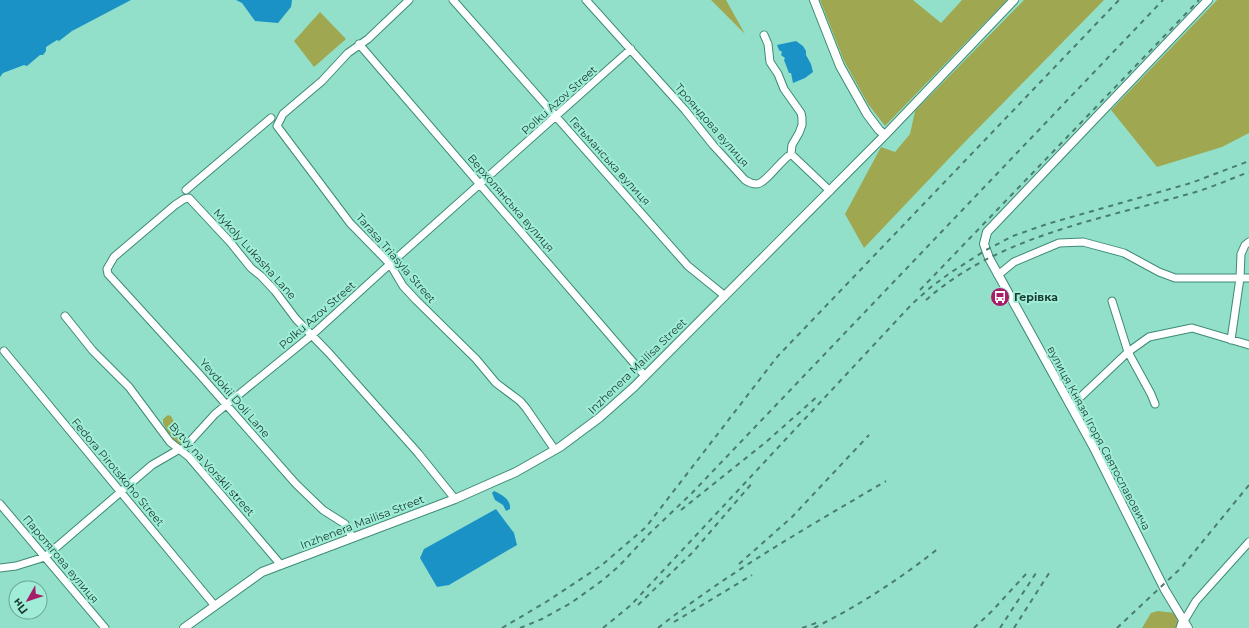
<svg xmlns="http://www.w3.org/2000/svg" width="1249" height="628" viewBox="0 0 1249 628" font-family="Montserrat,sans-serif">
	<rect width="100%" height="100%" fill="#93e0ca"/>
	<path fill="#9fa851" d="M711,0H726L745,34Z
		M820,0H913L941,23L962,0H1007L885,126L868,104L844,61Z
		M1024,0H1104L958,149L864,248L845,214L881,147L895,152L910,134L915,111Z
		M1217,0H1249V133L1222,147L1157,167L1111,110Z
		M320,12L346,39L314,67L294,41Z
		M168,415L171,416L183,440L181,444L178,445L166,434L167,431L163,423V419Z
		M1158,611L1175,613L1178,623L1177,628H1142L1151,613Z"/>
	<path fill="#1a92c6" d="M0,0H131L72,31L59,41L57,40L46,47V51L43,55H40L27,66L24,65L3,73L0,77Z
		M236,0H292L291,7L278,23L255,21L242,3Z
		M796,41L803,46L806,51V55L811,64L813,72L805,78L793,83L791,73H789L784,60L785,58L781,55L782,52L779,50L777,45Z
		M494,491C502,495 511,499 510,509L506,511L503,505L495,500L492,493Z
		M496,509L514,533L517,545L449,585L437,587L420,558L424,549Z"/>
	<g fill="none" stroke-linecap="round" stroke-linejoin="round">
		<defs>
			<path id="minor" d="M409,0L368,39L348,53L322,81L283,114L277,126L350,223L390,264L403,286L416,300L476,359L496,383L520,401L526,408L555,450
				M453,0L688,266L725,296
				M586,0L685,110L713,145L745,180C748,182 752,184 757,184C766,183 781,160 791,154L830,191
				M764,35L768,44L770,62L778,74L784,89L801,113L802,118V125L799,133L792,145L791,154
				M359,44L645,376
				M186,190L271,118
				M998,275L1014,262L1059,243L1083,242L1124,253L1159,272L1175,278H1249
				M1112,301L1128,352L1151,394L1155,404
				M65,316L93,351L129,387L170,442L189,457L281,565
				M1231,340L1240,278L1241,254L1245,245L1249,242
				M4,351L215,606
				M1071,406L1128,352L1149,337L1192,328L1249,345
				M0,504L105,628
				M352,537L345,524L323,510L296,484L201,376L108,274L107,269L114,257L175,205L184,199L189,198L230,242L251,268L261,276L275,291L296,319L329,353L418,453L455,499
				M0,568L16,566L45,557L152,465L178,450L184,448L215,414L312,335L390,264L631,49
				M1184,621L1196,601L1249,542
				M1180,628L1183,619"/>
			<path id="tertiary" d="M814,0L840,66L867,114L879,130L885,135
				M184,628L262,572L455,499L516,472L560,447L599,418L634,387L885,135L1014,0
				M1188,628L1165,590L1093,446L989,258L984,244L987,232L1208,0"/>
		</defs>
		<use href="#minor" stroke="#3d8a76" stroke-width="9"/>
		<use href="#tertiary" stroke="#3d8a76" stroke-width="10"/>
		<use href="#minor" stroke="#fff" stroke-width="7"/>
		<use href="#tertiary" stroke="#fff" stroke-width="8"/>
		<path stroke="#4a7d6e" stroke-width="2" stroke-dasharray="5 5" stroke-linecap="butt" d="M920,290L1199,0
			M926,300C998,236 1102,219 1192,193C1211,188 1230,179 1249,172
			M681,510L766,442L819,395
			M739,564L792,517L869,435
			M638,605L693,552L753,482
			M674,622L752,575
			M502,628L546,602L602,565L646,527L777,357L1119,0
			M520,628L542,619L571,603L603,580L620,565L649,534L692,493L1163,0
			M603,628L631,605L912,304L931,287L950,273L986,250L1013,236L1047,224L1191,183L1249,161
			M658,628C730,571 808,527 886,481
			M802,628L819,622
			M814,628C858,606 902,578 940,547
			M974,628L992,611L1026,574
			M1000,628L1038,570
			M1014,628L1051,570
			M1117,628L1181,568L1249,485"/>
	</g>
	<defs>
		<symbol id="bus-disc" viewBox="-11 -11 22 22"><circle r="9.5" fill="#a61e67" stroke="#a0edd7"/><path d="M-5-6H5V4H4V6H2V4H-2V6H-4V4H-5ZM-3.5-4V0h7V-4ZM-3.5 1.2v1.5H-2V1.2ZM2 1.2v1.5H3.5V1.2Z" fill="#fff"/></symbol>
	</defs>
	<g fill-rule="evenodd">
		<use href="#bus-disc" x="989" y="286" width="22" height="22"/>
	</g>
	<g text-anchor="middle" stroke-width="4" stroke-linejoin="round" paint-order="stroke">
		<g font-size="11" fill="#1a3a31" stroke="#a0edd7">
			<text transform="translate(559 100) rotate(-42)" y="4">Polku Azov Street</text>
			<text transform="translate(712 125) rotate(49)" y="4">Трояндова вулиця</text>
			<text transform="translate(610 161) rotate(48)" y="4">Гетьманська вулиця</text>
			<text transform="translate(511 203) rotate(49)" y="4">Верхолянська вулиця</text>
			<text transform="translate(255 254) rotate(48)" y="4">Mykoly Lukasha Lane</text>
			<text transform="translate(396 258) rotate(49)" y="4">Tarasa Triasyla Street</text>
			<text transform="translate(317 315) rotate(-41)" y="4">Polku Azov Street</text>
			<text transform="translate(637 366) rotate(-44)" y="4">Inzhenera Mailisa Street</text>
			<text transform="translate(235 398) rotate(49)" y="4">Yevdokii Doli Lane</text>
			<text transform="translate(1099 438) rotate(62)" y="4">вулиця Князя Ігоря Святославовича</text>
			<text transform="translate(212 469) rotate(48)" y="4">Bytvy na Vorskli street</text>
			<text transform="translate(118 472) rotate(50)" y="4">Fedora Pirotskoho Street</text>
			<text transform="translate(362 522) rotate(-21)" y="4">Inzhenera Mailisa Street</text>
			<text transform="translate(61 559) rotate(50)" y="4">Паротягова вулиця</text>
		</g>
		<g font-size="11" font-weight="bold" fill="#1a3a31" stroke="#a0edd7" text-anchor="start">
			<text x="1014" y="301">Герівка</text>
		</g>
	</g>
	<g transform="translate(28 600) rotate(231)"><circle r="19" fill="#a0edd7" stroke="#6aa595"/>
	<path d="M0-3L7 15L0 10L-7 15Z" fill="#a61e67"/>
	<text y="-6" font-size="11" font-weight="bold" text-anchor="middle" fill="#1a3a31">Пн</text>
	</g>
</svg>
